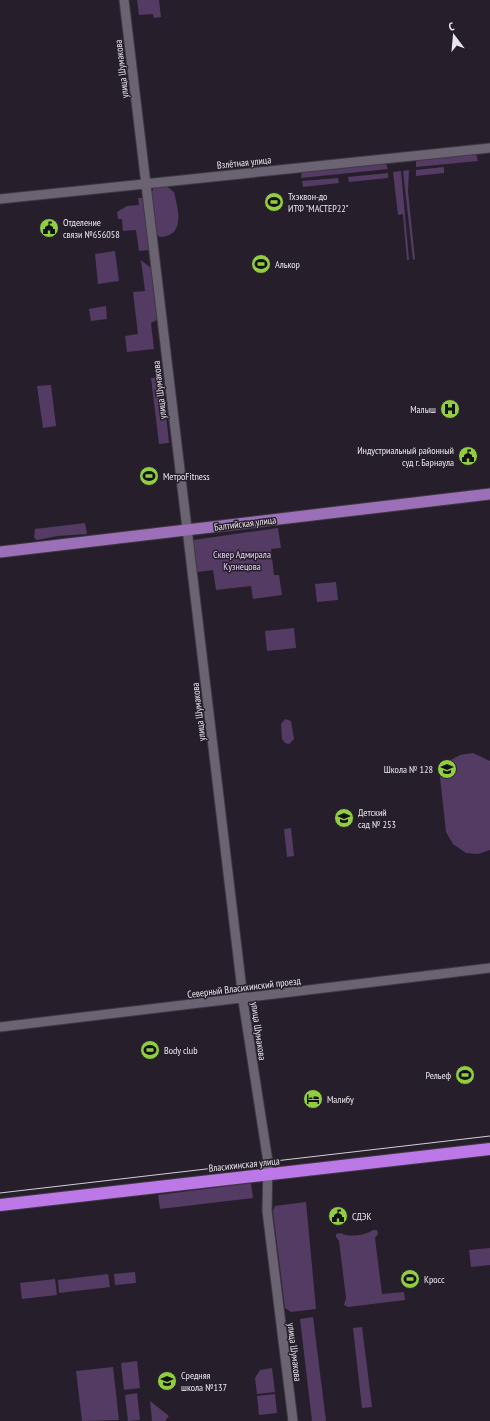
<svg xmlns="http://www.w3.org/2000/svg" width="490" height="1421" viewBox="0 0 490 1421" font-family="'PT Sans Narrow',sans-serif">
	<rect width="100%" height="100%" fill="#261f2b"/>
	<path fill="#533b63" d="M137,0H159L161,17L154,18L153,14L139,15Z
		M476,153L478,161L416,167V160Z
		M385,162L388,169L301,178L302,171Z
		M444,167V173L416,176V170Z
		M409,170L408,191L415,259L413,260L403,171Z
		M401,171L409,260H407L403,214L398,215L393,172Z
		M388,173V178L349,182L348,177Z
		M338,178L339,183L303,187L302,181Z
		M165,185L174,192C178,209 186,236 160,237L156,234L151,194L154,187Z
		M138,198H143L149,250L139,251L136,230L123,231L122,219H118L117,212L127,206L139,205Z
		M115,251L119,281L98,284L95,254Z
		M141,260L151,268L157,320L151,323L154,349L127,352L125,336L138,334L133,292L145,291Z
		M106,306L107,319L91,321L89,309Z
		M162,377L169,443L159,444L151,378Z
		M51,385L56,426L43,428L37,386Z
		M85,523L87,534L58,536L37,540L34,538L35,529Z
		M278,528L281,548L271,549L274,575H279L282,595L253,599L251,586L216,590L213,570L197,572L193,540Z
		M336,582L338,600L317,602L315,584Z
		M294,628L296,648L267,651L265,631Z
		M285,719L291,721L294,739L289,744L285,743L282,739L281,724Z
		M473,753L490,761V850L478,854L466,853L453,844L446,832L440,777L449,761L460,755Z
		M291,828L294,856L287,857L284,829Z
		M251,1183L253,1198L160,1209L158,1195Z
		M306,1202L316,1309L291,1312L285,1308L273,1211L275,1206Z
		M373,1230H377L378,1234L375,1238L382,1294L404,1292L405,1300L348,1307L344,1305L346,1298L339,1241L336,1237V1234L341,1233C348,1238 366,1235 373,1230Z
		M490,1248V1265L471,1267L469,1250Z
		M135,1272L136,1283L115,1285L114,1274Z
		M108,1274L110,1287L59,1293L58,1280Z
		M55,1279L57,1295L22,1299L20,1283Z
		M313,1317L326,1421H312L300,1319Z
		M362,1327L372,1407L362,1408L353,1328Z
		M137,1361L140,1388L124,1390L121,1363Z
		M113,1367L119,1420L82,1421L76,1371Z
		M272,1368L275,1392L257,1394L255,1378L260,1370Z
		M137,1393L140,1420L128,1421L125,1395Z
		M275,1394L277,1413L259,1415L257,1396Z
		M150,1401L169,1416L165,1421H152Z"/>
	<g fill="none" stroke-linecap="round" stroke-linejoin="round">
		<defs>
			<path id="minor" d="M124,0L244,1007L268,1162L267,1211L293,1421
				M0,199L490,148
				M0,1027L490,968"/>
			<path id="major" d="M0,552L490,494"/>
			<path id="highway" d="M0,1205L490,1149"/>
		</defs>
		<use href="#minor" stroke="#3f3943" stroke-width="11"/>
		<use href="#major" stroke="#3f3943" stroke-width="13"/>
		<use href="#highway" stroke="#3f3943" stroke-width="14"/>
		<use href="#minor" stroke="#6b6371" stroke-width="9"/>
		<use href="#major" stroke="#9c70b8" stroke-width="11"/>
		<use href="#highway" stroke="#bd78e8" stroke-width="12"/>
		<path stroke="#d2cdd5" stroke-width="1" d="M0,1193L490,1136"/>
	</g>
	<defs>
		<symbol id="stadium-disc" viewBox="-11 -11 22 22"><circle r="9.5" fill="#91cd40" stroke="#261f2b"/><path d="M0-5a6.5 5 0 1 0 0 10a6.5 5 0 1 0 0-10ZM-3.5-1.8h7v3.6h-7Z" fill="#111"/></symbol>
		<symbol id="civic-disc" viewBox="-11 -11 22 22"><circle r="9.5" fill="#91cd40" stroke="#261f2b"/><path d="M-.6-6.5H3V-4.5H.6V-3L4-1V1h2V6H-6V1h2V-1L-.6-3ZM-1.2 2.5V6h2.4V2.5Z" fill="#111"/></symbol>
		<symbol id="hospital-disc" viewBox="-11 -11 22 22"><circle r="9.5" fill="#91cd40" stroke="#261f2b"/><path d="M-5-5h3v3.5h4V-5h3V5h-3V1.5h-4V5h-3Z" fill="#111"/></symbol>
		<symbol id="school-disc" viewBox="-11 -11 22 22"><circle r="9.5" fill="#91cd40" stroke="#261f2b"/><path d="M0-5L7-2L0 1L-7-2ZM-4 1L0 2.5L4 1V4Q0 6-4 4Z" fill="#111"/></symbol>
		<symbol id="hotel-disc" viewBox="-11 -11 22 22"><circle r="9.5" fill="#91cd40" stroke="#261f2b"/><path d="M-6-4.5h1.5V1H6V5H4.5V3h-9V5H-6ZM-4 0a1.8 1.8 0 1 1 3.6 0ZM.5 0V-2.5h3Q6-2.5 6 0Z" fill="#111"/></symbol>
	</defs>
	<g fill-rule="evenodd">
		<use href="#stadium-disc" x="263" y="191" width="22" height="22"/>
		<use href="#civic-disc" x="38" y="217" width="22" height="22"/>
		<use href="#stadium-disc" x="250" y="253" width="22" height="22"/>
		<use href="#hospital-disc" x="439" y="398" width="22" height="22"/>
		<use href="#civic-disc" x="457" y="445" width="22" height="22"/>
		<use href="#stadium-disc" x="138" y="465" width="22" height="22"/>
		<use href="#school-disc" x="436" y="758" width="22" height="22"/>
		<use href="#school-disc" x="333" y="807" width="22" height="22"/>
		<use href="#stadium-disc" x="139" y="1039" width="22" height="22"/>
		<use href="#stadium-disc" x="454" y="1064" width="22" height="22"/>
		<use href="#hotel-disc" x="302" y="1088" width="22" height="22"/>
		<use href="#civic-disc" x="327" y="1205" width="22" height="22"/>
		<use href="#stadium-disc" x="399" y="1268" width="22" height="22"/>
		<use href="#school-disc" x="156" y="1370" width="22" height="22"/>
	</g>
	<g text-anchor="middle" stroke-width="3" stroke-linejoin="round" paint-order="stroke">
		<g font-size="10" fill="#eae5ed" stroke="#261f2b">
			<text transform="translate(121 69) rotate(-97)" y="4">улица Шумакова</text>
			<text transform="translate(244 162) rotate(-6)" y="4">Взлётная улица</text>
			<text transform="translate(159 390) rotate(-97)" y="4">улица Шумакова</text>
			<text transform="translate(245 523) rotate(-7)" y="4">Балтийская улица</text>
			<text transform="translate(198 712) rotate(-97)" y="4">улица Шумакова</text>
			<text transform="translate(244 987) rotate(-7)" y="4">Северный Власихинский проезд</text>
			<text transform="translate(259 1031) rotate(82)" y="4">улица Шумакова</text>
			<text transform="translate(244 1164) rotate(-6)" y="4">Власихинская улица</text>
			<text transform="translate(295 1352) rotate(83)" y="4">улица Шумакова</text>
		</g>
		<g font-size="10" fill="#eae5ed" stroke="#261f2b" text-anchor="start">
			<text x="288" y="200">Тхэквон-до<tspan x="288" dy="12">ИТФ "МАСТЕР22"</tspan></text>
			<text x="63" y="226">Отделение<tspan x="63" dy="12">связи №656058</tspan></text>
			<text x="275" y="268">Алькор</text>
			<text x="436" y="413" text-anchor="end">Малыш</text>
			<text x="454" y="454" text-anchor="end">Индустриальный районный<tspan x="454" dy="12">суд г. Барнаула</tspan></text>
			<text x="163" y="480">МетроFitness</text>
			<text x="433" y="773" text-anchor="end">Школа № 128</text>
			<text x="358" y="816">Детский<tspan x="358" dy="12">сад № 253</tspan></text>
			<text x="164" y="1054">Body club</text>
			<text x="451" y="1079" text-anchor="end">Рельеф</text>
			<text x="327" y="1103">Малибу</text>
			<text x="352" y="1220">СДЭК</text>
			<text x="424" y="1283">Кросс</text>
			<text x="181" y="1379">Средняя<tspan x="181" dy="12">школа №137</tspan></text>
		</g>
		<g font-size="10" fill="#eacefe" stroke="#261f2b">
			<text x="242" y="558">Сквер Адмирала<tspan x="242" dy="12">Кузнецова</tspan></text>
		</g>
	</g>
	<g transform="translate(454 36) rotate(344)" stroke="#261f2b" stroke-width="3" paint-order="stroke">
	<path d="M0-3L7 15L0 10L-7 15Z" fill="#eae5ed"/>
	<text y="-6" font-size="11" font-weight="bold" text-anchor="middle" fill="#eae5ed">С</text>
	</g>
</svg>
